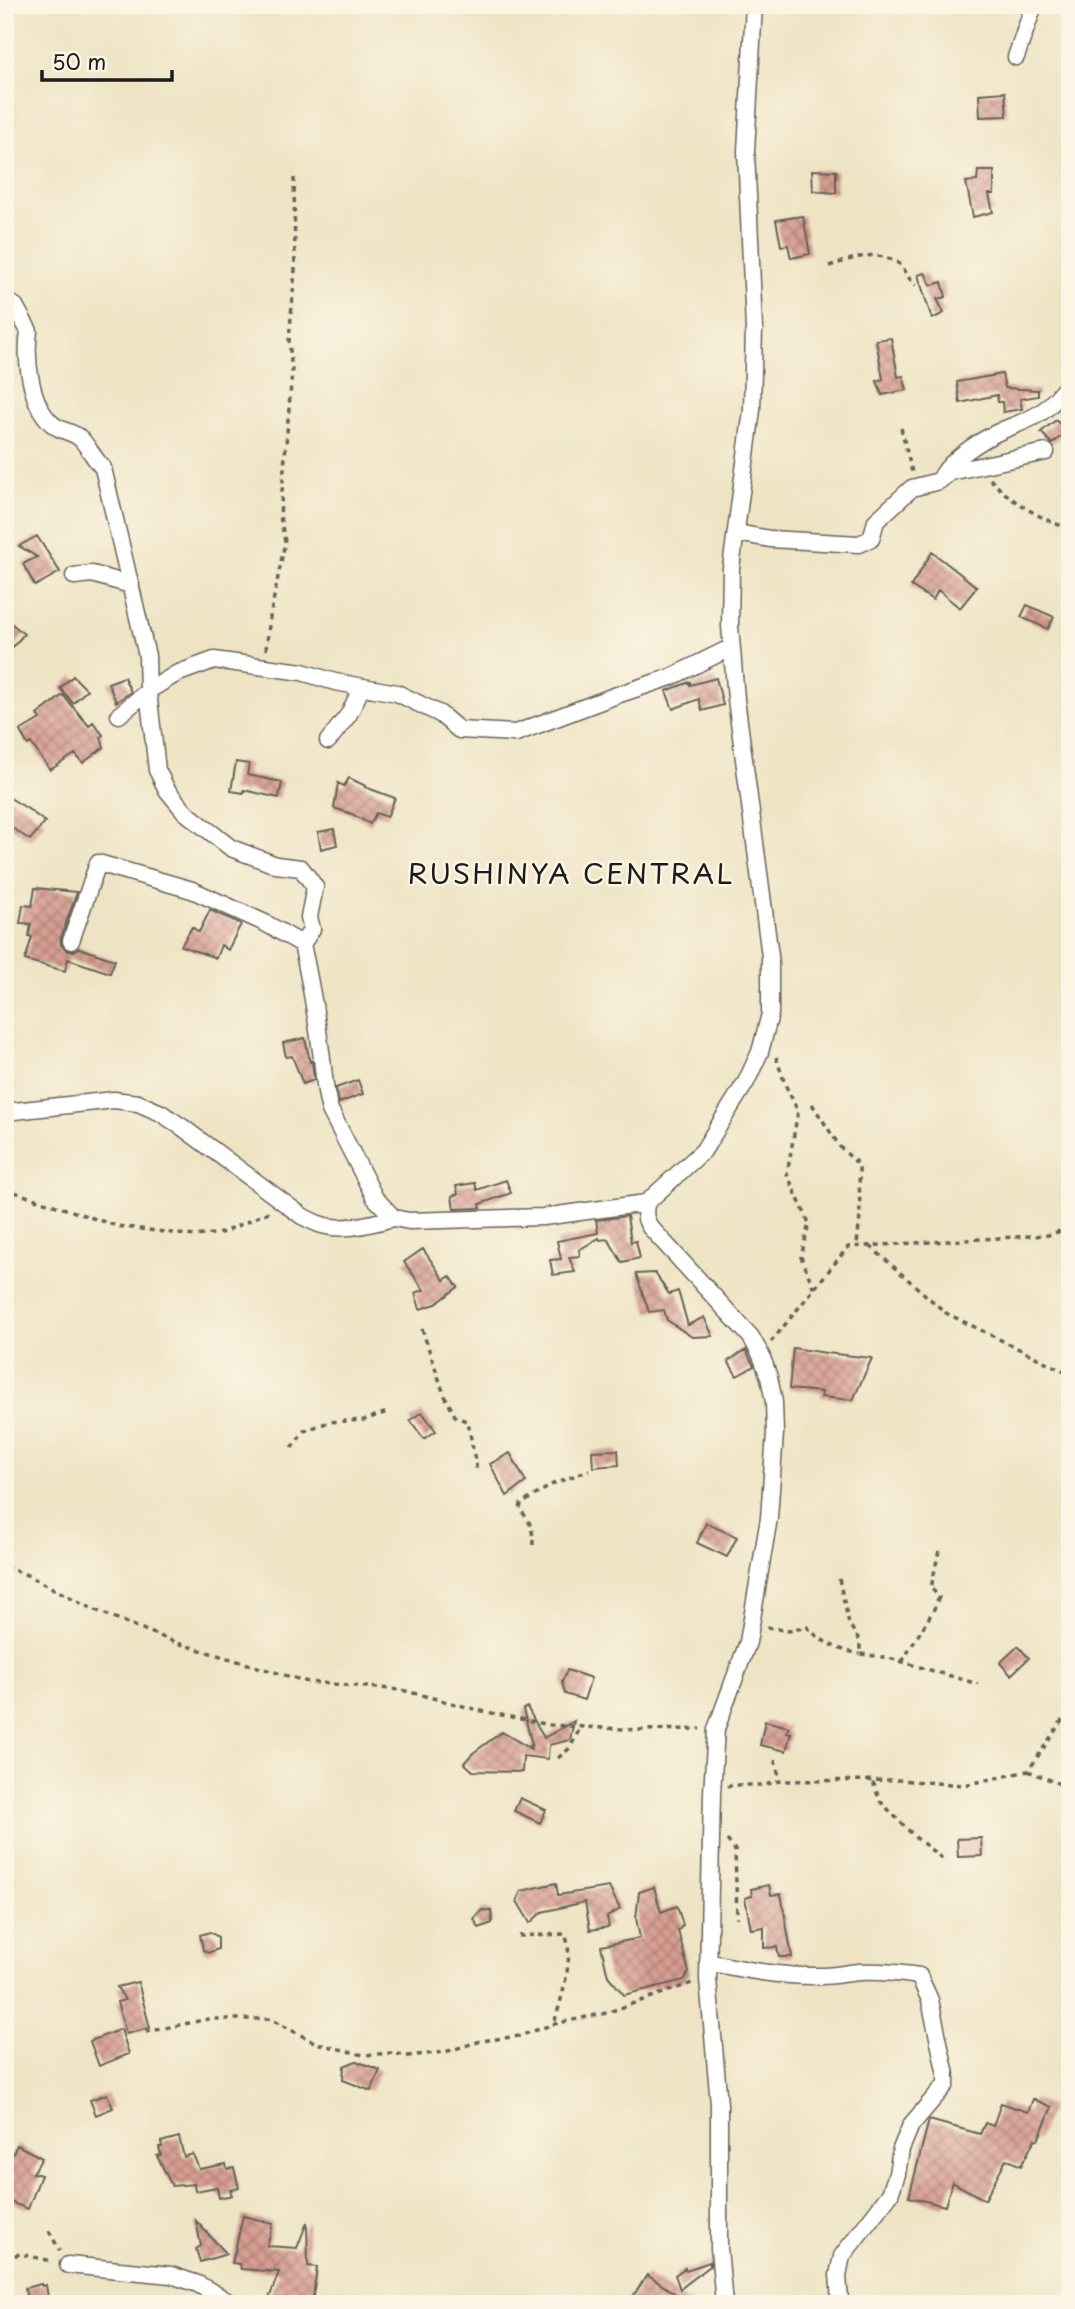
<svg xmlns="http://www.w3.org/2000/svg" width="1075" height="2309" viewBox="0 0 1075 2309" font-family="'Playpen Sans',sans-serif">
	<defs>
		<pattern id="building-cross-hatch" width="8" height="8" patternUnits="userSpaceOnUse" patternTransform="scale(1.75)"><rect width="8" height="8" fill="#d79e92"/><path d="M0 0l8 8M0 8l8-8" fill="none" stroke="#ae8076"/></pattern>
	</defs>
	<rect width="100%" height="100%" fill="#fcf5e5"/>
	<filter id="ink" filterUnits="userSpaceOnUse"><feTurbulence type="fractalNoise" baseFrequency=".0143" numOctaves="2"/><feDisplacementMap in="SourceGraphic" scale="14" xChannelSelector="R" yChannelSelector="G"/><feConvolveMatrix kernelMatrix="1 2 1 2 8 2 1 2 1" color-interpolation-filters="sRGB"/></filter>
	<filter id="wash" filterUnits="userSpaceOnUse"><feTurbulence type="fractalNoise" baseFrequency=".00686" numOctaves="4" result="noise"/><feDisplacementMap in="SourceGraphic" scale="28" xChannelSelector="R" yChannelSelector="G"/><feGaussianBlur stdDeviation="1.57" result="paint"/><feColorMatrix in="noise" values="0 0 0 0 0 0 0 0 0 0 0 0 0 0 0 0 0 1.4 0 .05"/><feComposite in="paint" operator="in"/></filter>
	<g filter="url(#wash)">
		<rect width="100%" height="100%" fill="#eee4c4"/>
		<g id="blocks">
			<path fill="url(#building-cross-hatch)" d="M1005,92L1007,116L980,117L979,94Z
				M812,170L836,171V193L813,191Z
				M978,171H994V194H989L993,212L973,217L966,182L977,181Z
				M803,216L810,254L791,258L788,245L781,246L776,220Z
				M925,273L931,285L942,282L946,297L937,299L944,313L932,319L918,275Z
				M891,338L898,377L903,376L907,390L882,395L877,381L883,379L876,340Z
				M1002,374L1005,388L1038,390V396L1020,399L1022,409L1003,412L1002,402H998L997,395L960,403L957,382Z
				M1056,420L1066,432L1052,444L1041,432Z
				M37,536L60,572L35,586L23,564L37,557L19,546Z
				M932,552L977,587L960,608L938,590L933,600L911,586Z
				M1027,605L1054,617L1048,629L1021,617Z
				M5,618L24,634L5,656Z
				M73,676L87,690L73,703L60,688Z
				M124,677L131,692L116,702L108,683Z
				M716,678L723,705L702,711L699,699L673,709L666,691L690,682V685Z
				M63,695L89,726L93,722L103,735L101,737L104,747L83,763L75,754L50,770L31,743L28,745L20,731L40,719L37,715Z
				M236,762L249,764L247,775L282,782L279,798L244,790V793L231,791Z
				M349,778L366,786L365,787L395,798L387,817L376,813L370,824L352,814L334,808L338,783L344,786Z
				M5,795L28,809L45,822L30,840L5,823Z
				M334,829L337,845L321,849L318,832Z
				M35,888L77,892L61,938V944L68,951H74L79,948L115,960L110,973L68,959L65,971L25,960L32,937L29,936L31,924L20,923L23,905L32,906Z
				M210,910L241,924L228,950L221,945L216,958L181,946L192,927L199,932Z
				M305,1038L310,1062L312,1061L314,1080L303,1084L292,1056L286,1057L283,1043Z
				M358,1080L363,1094L339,1103L336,1088Z
				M506,1180L511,1193L480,1204L481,1208L454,1209L452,1196L458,1194L456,1186L475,1183L477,1190Z
				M627,1216L631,1242L636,1241L640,1258L622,1262L608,1239L600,1240L599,1238L579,1250L580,1256L569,1257L575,1272L553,1275L550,1260L561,1259L557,1241L598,1233L596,1220Z
				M423,1249L444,1280L450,1276L458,1287L436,1304L420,1309L415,1293L424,1290L404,1262Z
				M655,1273L669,1294L678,1291L688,1325L704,1317L713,1336L692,1337L667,1320L664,1310L649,1312L636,1274Z
				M793,1348L826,1353L872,1358L853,1400L821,1397L822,1392L789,1389Z
				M746,1350L754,1366L737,1376L728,1361Z
				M422,1412L436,1431L424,1439L410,1420Z
				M618,1450L619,1465L593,1467L592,1451Z
				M510,1453L526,1482L507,1496L490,1464Z
				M706,1523L737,1537L727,1557L697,1543Z
				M1018,1646L1029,1658L1011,1675L1000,1663Z
				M567,1670L591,1678L584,1700L565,1694L562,1682Z
				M527,1707L544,1738L574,1721L570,1740L549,1745L548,1759L523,1756L522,1772L473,1771L464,1763L473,1753L502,1732L531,1749L530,1746L532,1745L523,1709Z
				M765,1721L789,1727L786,1732L791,1733L786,1751L760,1745Z
				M520,1798L546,1810L540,1823L514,1811Z
				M981,1838L982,1856L958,1857L957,1839Z
				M556,1883L558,1895L609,1887L620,1909L607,1917L609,1927L590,1930L585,1902L542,1912L530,1923L517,1901L521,1891Z
				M769,1885L771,1895L781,1894L792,1957H779L777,1947L764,1948V1927L751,1929L745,1898L752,1896L751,1889Z
				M654,1887L661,1912L677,1906L683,1925L678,1931L689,1972L684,1980L624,1995L608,1976L601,1946L640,1938L636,1918L639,1892Z
				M482,1910L491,1911L492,1923L479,1928L474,1919Z
				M210,1932L218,1937V1949L208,1953L203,1950L200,1935Z
				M138,1982L150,2028L126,2034L117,2002L125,2000L117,1987Z
				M121,2029L129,2054L99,2066L90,2041Z
				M356,2061L380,2070L371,2091L343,2080L344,2066Z
				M107,2094L113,2108L96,2115L90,2100Z
				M1033,2099L1052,2107L1038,2140L1035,2139L1021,2166L1006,2159L985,2200L952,2182L945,2206L909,2197L929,2120L980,2134L985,2123L993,2126L1001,2103L1028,2112Z
				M179,2137L184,2157L193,2154L199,2169L226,2164L227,2169L234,2168L239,2188L230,2190L232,2195L219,2198L217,2187L195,2191L194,2184L172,2186L157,2156L161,2155L159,2147H162L161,2142Z
				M17,2145L42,2158L33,2173L41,2175L28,2209L5,2200V2164L8,2163Z
				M243,2216L273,2223L267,2246L297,2248L307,2222L308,2266L317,2267L312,2304H267L279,2272L241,2269L239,2264L232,2263Z
				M196,2221L227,2254L200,2262L196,2249L201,2246Z
				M710,2262V2266L680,2289L675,2275L685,2268L686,2270Z
				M647,2275L691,2304H628Z
				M41,2284L42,2286L46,2285L49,2303L27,2302L25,2288Z"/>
		</g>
	</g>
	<g filter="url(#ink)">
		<use href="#blocks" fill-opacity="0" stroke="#666257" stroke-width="2"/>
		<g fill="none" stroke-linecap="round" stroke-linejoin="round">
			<defs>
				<path id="street" d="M1016,57L1034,5
					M5,301L15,306L29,331C25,359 30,408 55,426C62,431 73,432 80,438C88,446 94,459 103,468L147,656L148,691L157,770L167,790L185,812L231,848L276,865L301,868L315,887L309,917L312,929L302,944C310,980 316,1015 321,1051C324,1071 324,1090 330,1110L375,1198L394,1218L409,1221L543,1217L646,1203
					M942,476C952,458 984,438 1003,430C1017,424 1031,420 1043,411C1054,403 1061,392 1070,383
					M737,533L770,539L859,544L871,539L876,521L912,488L939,481L950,472L1046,452
					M74,576L92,574L131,585
					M119,715L148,691L176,674L214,660L302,672L335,682L397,693L440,714L459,730L516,733L617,695L671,677L730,648
					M328,741L349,714L362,687
					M71,941L98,863L192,890L265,923L302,944
					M5,1112L114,1100L138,1103L161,1113L182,1127L302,1216C308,1219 315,1223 322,1225C344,1232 372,1223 394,1218
					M708,1962C745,1970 783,1977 821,1976C834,1976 846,1973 859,1972C879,1971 899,1973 919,1976L930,2000L946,2075V2084L911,2125L901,2149L897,2174L890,2194L842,2256L838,2275L840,2301L843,2304
					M68,2265L171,2275L198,2284L232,2304
					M724,2304L719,2248V2104L708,1979L712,1793L716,1729L748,1642L769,1518L775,1433L774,1402L769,1377L761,1355L751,1337L650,1227C644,1218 645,1213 646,1203L703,1151L746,1082L760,1052L770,1014V956L736,699L730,626L731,568L752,410L754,328L746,151L754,5"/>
			</defs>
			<use href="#street" stroke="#666257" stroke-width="19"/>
			<path stroke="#666257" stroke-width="3.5" stroke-dasharray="5 5" stroke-linecap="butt" d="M829,266C860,257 874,248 903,266L906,275L916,285
				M901,428L912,472
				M990,479C1011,502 1041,519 1070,529
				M266,650L270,617L285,542L280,516L292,372L289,340L295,270L294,175
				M776,1057L785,1084L798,1111L787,1174L809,1223L801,1257L814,1289
				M812,1104L840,1147L859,1165L860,1217L857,1244
				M5,1189L117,1226L195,1236L221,1233L271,1211
				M870,1246L946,1313L1070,1374
				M422,1329L444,1394L455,1416L468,1422L477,1472
				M771,1342L848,1247L1048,1235L1070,1228
				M292,1448L304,1431L329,1422L364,1420L387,1412
				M533,1545C533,1530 531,1521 520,1510L521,1504L553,1484L589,1470
				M5,1567L27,1575L93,1609L177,1643L308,1682L402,1690L482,1711L550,1725L639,1730L700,1729
				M839,1579L849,1624L860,1641V1654L889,1658L978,1684
				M767,1627L789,1631L807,1627C824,1644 836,1649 860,1654
				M902,1662L933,1611L939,1597L931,1588L940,1546
				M558,1758L570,1748L581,1726
				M775,1760L780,1781
				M1028,1771L1070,1788
				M873,1782L880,1801L915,1837L943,1859
				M727,1787L733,1785H764L780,1781L898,1780L964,1785L1028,1771L1067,1713
				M727,1840L735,1850L737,1918
				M519,1936L565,1934C575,1958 561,1999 554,2024
				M146,2032L208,2019H270L316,2043L363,2055L392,2053L408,2056L445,2052L481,2041L519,2036L554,2024L606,2013L692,1983
				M49,2231L60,2251
				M5,2258L20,2254L52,2261"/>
			<use href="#street" stroke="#fff" stroke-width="16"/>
		</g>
	</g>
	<g text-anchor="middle" stroke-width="5" stroke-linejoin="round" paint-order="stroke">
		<g font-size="28" letter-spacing="2" fill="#1c1c1c" stroke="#fcf5e5">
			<text x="571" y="884">RUSHINYA CENTRAL</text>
		</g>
	</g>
	<rect width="1075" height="2309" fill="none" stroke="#fcf5e5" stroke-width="28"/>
	<path d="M42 70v10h130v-10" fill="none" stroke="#1c1c1c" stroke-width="3.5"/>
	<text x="52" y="70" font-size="21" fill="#1c1c1c" stroke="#fcf5e5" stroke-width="5" paint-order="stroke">50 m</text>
</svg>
